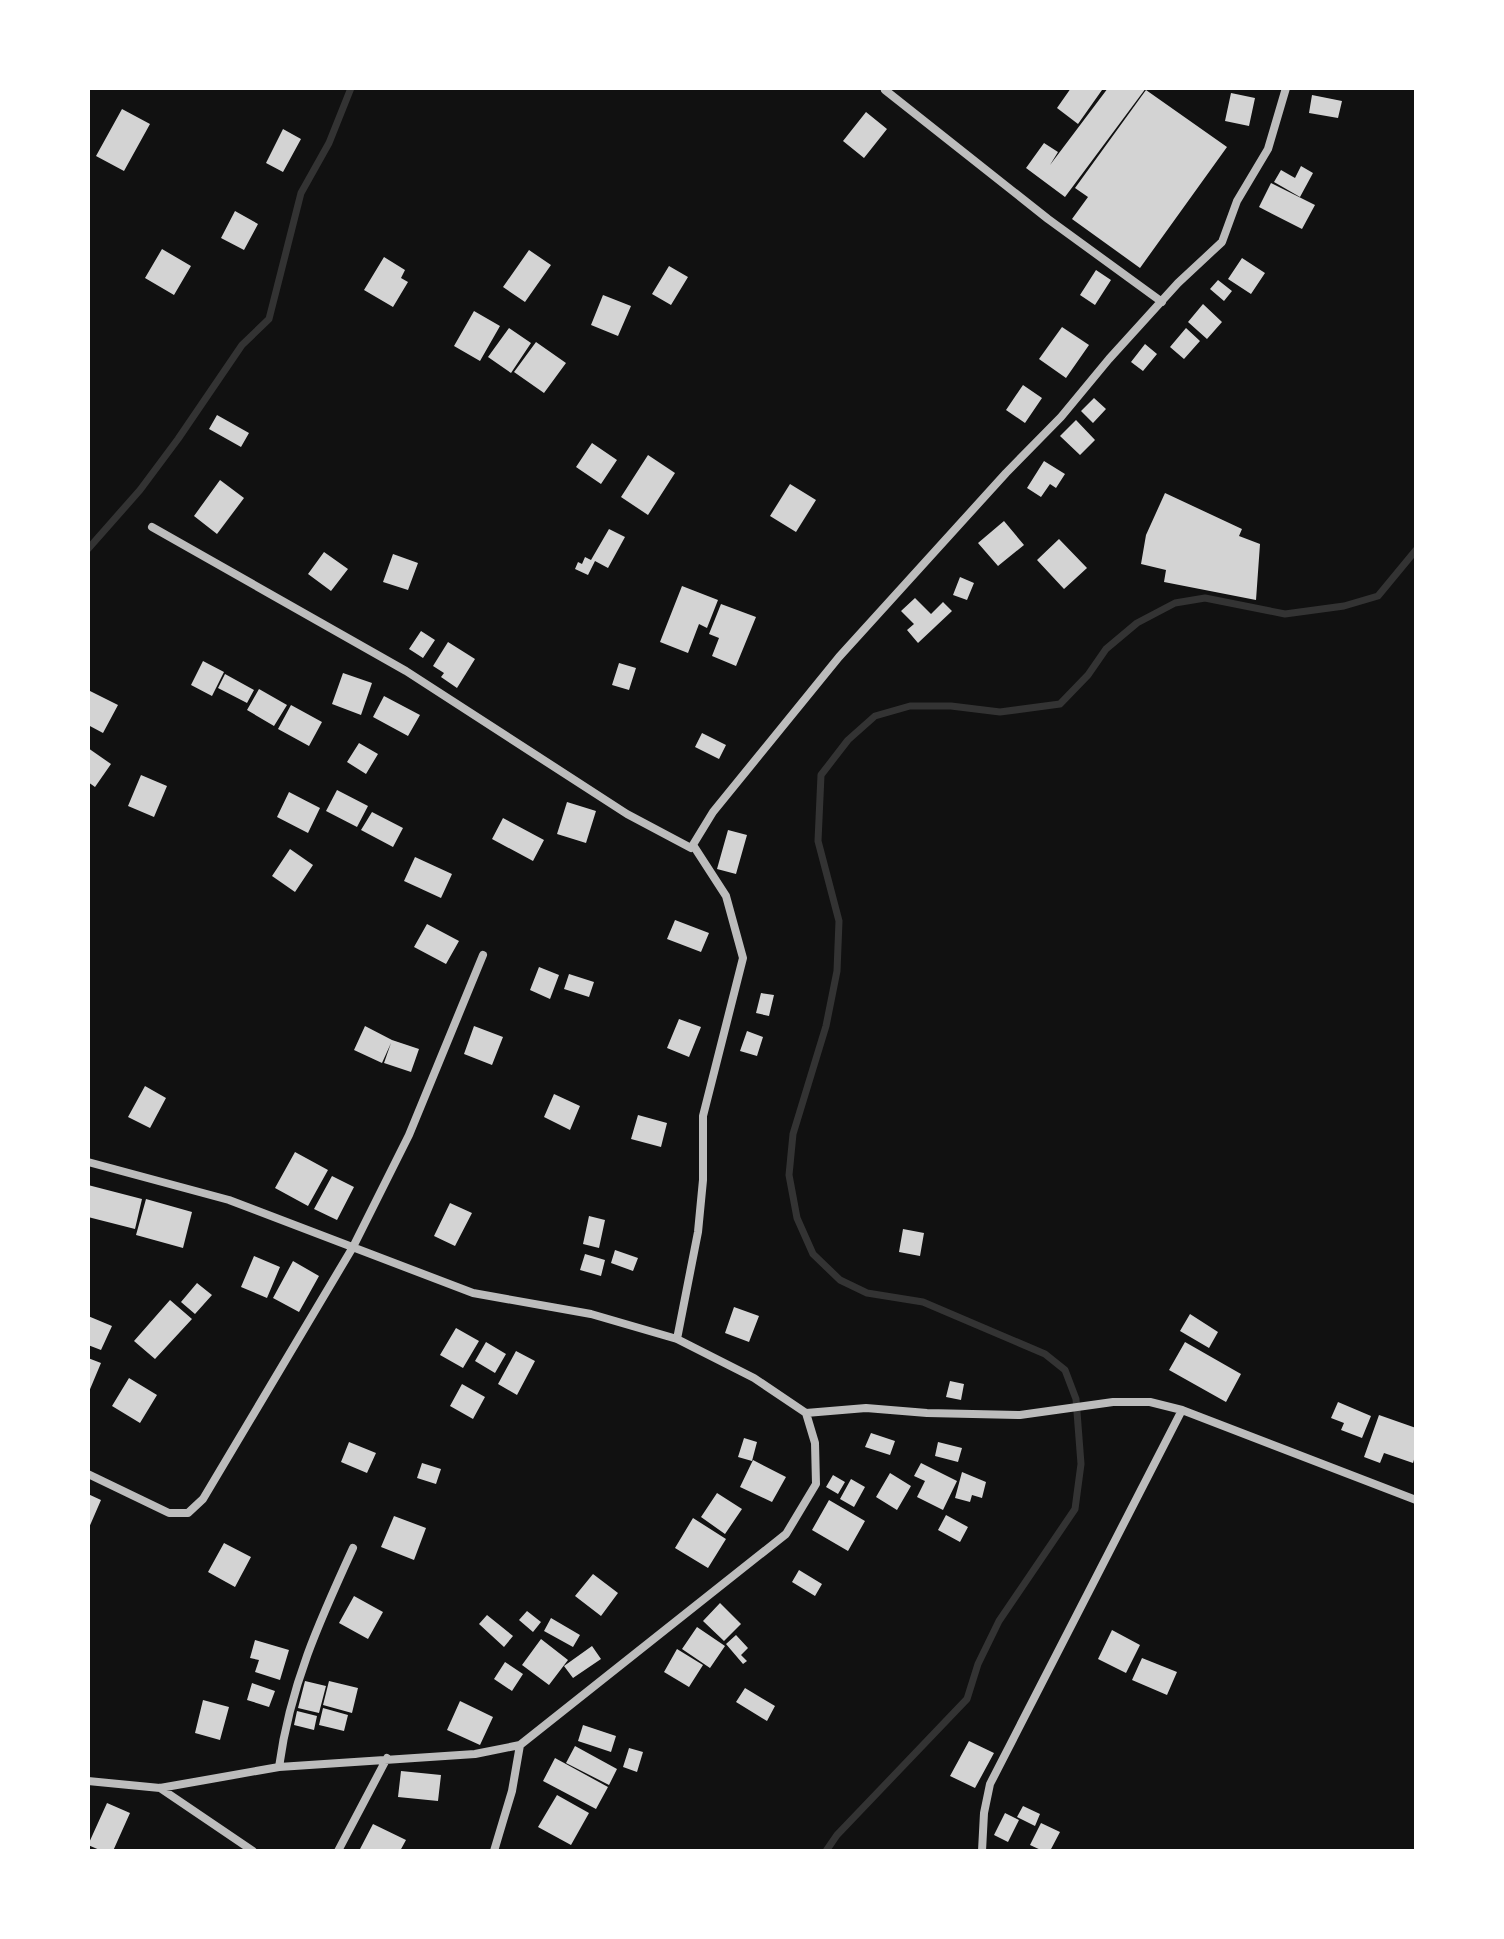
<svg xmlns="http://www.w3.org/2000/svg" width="1504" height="1939" viewBox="0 0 1504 1939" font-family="'Exo 2',sans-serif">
	<rect width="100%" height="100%" fill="#111"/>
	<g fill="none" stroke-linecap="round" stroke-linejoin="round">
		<path stroke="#333" stroke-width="7" d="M88,549L140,490L178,439L242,345L269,319L301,193L329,143L351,88
			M826,1851L837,1835L967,1699L978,1664L999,1621L1075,1509L1081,1464L1076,1399L1065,1370L1045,1354L923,1302L867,1293L840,1280L813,1254L797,1218L789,1175L793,1134L826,1026L837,971L839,921L818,841L821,775L848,740L875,716L910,706H951L1000,712L1060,704L1088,675L1106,649L1137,623L1175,603L1205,598L1285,614L1344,606L1378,596L1416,550"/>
	</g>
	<path fill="#d3d3d3" d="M1071,88L1102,90L1078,124L1057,108Z
		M1108,88H1146L1065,197L1026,168L1044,143L1058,152L1050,165Z
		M1146,90L1227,147L1140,268L1072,219L1088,197L1075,188Z
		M1231,93L1255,98L1249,126L1225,121Z
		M1312,95L1342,101L1338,118L1309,113Z
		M122,109L150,124L124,171L96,156Z
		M866,112L887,129L864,158L843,141Z
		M283,129L301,139L283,172L266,163Z
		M1301,166L1313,173L1300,197L1274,182L1281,170L1295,178Z
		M1271,183L1315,205L1302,229L1259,207Z
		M235,211L258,224L244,250L221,238Z
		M162,249L191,266L174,295L145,278Z
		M529,250L551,265L525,302L503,287Z
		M384,257L405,270L401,278L408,282L393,307L364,290Z
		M1242,258L1265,273L1251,294L1228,279Z
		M669,266L688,277L671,305L652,294Z
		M1096,270L1111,280L1095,305L1080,295Z
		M1218,280L1232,291L1224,301L1210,289Z
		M603,295L631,306L618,336L591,325Z
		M1203,304L1222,322L1207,339L1188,322Z
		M474,311L500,326L480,361L454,346Z
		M1062,327L1089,345L1066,378L1039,359Z
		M509,328L531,343L511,373L488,357Z
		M1186,328L1200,341L1184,359L1170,347Z
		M536,342L566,363L544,393L514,372Z
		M1145,344L1157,354L1143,371L1131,362Z
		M1023,385L1042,398L1025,423L1006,410Z
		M1094,398L1106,409L1093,423L1081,411Z
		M217,415L249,433L241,447L209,429Z
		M1076,420L1095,440L1080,455L1060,436Z
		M592,443L617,460L601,484L576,467Z
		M648,455L675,473L648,515L621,497Z
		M1044,461L1065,474L1056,488L1050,484L1041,497L1027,488Z
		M220,480L244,498L217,534L194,516Z
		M790,484L816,500L796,532L770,516Z
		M1165,493L1242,529L1239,536L1260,544L1256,600L1164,582L1166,570L1141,564L1146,535Z
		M1004,521L1024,545L998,566L978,543Z
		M609,529L625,537L608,568L595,561L588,575L575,569L578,562L582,564L585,557L591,560Z
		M1059,539L1087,568L1064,589L1037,560Z
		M324,552L348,569L331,591L308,574Z
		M393,554L418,563L408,590L383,582Z
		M960,577L974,583L967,600L953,595Z
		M682,586L718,600L707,628L699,624L688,653L660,642Z
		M915,598L931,614L943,602L952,611L918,643L907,630L914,624L901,611Z
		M721,604L756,617L736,666L712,656L719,638L709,634Z
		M421,631L435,640L423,658L409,649Z
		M448,642L475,659L457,688L441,677L444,673L433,666Z
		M203,661L224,672L212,696L191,685Z
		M619,663L636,668L629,690L612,685Z
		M343,673L372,683L361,715L332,704Z
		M225,674L254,690L247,703L218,688Z
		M259,689L287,705L274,726L247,710Z
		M88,690L118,705L103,733L88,725Z
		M384,696L420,715L408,736L373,717Z
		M291,705L322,722L309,746L278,729Z
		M702,733L726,745L719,759L695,747Z
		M359,743L378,754L366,774L347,762Z
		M88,748L111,764L95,787L88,782Z
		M141,775L167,786L154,817L128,806Z
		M337,790L368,806L357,827L326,811Z
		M289,792L320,808L308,833L277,817Z
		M567,802L596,811L586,843L557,834Z
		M372,812L403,828L393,847L361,830Z
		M503,818L544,840L533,861L492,839Z
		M728,830L747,835L736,874L717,869Z
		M290,849L313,865L295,892L272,876Z
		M415,857L452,874L441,898L404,881Z
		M675,920L709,933L701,952L667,939Z
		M427,924L459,941L446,964L414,947Z
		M539,967L559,975L550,999L530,990Z
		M569,974L594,982L589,997L564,989Z
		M761,993L774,995L769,1016L756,1013Z
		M679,1019L701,1027L689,1057L667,1048Z
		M365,1026L392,1040L419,1049L411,1072L384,1063L391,1043L382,1063L354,1050Z
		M474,1026L503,1037L492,1065L464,1054Z
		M747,1031L763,1037L757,1056L740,1051Z
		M145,1086L166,1098L150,1128L128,1117Z
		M554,1094L580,1106L570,1130L544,1117Z
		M638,1115L667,1123L661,1147L631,1139Z
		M295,1152L328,1170L308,1206L275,1188Z
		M332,1176L354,1187L337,1220L314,1209Z
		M88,1185L142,1199L135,1229L88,1217Z
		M146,1199L192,1212L183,1248L136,1235Z
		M450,1203L472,1213L455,1246L434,1236Z
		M589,1216L605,1220L599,1248L583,1244Z
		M903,1229L924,1233L920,1256L899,1252Z
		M615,1250L638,1258L633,1271L611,1263Z
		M585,1254L605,1260L601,1276L580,1270Z
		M254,1256L280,1267L267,1298L241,1287Z
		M293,1261L319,1276L299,1312L273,1298Z
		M197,1283L212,1295L195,1314L181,1302Z
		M170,1300L192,1319L155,1359L134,1341Z
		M734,1307L759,1316L749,1342L725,1333Z
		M1190,1314L1218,1332L1209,1348L1180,1331Z
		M88,1316L112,1326L101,1350L88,1345Z
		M456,1328L479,1341L463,1368L440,1355Z
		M486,1342L506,1354L495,1373L475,1361Z
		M1185,1342L1241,1374L1226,1402L1169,1370Z
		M516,1351L535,1361L517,1395L498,1384Z
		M88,1358L101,1363L88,1394Z
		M129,1378L157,1395L140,1423L112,1406Z
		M950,1381L964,1384L961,1400L946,1397Z
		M462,1384L485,1397L473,1419L450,1406Z
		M1338,1402L1371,1416L1362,1438L1341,1430L1344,1423L1331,1418Z
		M1379,1415L1416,1428V1453L1413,1463L1384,1453L1380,1463L1364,1457Z
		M871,1433L895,1441L890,1455L865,1447Z
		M744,1438L757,1442L752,1461L738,1457Z
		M349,1442L376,1453L367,1473L341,1462Z
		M938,1442L962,1448L958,1462L935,1456Z
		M753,1460L786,1477L772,1502L740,1487Z
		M422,1463L441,1469L436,1484L417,1478Z
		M921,1463L957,1481L943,1510L917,1497L925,1481L914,1476Z
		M962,1472L986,1482L982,1498L972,1495L970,1502L955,1498Z
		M890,1473L911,1486L897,1510L876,1497Z
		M833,1475L845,1482L838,1494L826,1487Z
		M851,1479L865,1487L854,1507L840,1499Z
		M717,1493L742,1509L725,1534L701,1517Z
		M88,1494L101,1500L88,1530Z
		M829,1500L865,1521L848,1551L812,1530Z
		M946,1515L968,1527L960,1542L938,1530Z
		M394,1516L426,1528L414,1560L381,1547Z
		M693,1518L726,1539L708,1568L675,1548Z
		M224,1543L251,1557L235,1587L208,1572Z
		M799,1570L822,1584L815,1596L792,1582Z
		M593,1574L618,1593L601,1616L575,1596Z
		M354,1596L383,1612L368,1639L339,1623Z
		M720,1603L741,1624L724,1641L703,1621Z
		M527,1611L541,1622L533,1632L519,1620Z
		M487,1615L513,1636L504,1647L479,1624Z
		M551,1618L580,1635L573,1647L544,1631Z
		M697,1627L725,1646L710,1668L682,1649Z
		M1112,1630L1140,1645L1126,1673L1098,1659Z
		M736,1635L748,1648L741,1655L747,1661L743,1664L726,1644Z
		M541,1639L568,1660L549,1685L522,1665Z
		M255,1640L289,1650L280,1680L255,1672L259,1660L250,1658Z
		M592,1646L601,1659L573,1678L564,1666Z
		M677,1649L703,1665L689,1687L664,1672Z
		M1142,1658L1177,1672L1167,1695L1132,1680Z
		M505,1662L523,1674L512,1691L494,1679Z
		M305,1681L326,1686L319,1713L298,1708Z
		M329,1681L358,1688L352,1713L323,1705Z
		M252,1683L275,1691L269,1707L247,1700Z
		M745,1688L775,1706L767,1721L736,1702Z
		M203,1700L229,1707L220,1740L195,1733Z
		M460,1701L493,1717L480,1745L447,1730Z
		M323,1708L348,1715L344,1731L319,1725Z
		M297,1711L317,1716L314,1730L294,1725Z
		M583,1725L616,1736L611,1752L578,1741Z
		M969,1741L994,1753L975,1788L950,1776Z
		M575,1746L617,1769L609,1785L566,1763Z
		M629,1748L643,1752L637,1772L623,1767Z
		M555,1758L608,1787L596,1809L543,1781Z
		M401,1771L441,1775L438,1801L398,1797Z
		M557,1795L589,1813L571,1845L538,1827Z
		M107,1803L130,1813L113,1851H102L88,1845Z
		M1023,1806L1040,1814L1035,1826L1017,1817Z
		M1005,1813L1019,1820L1008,1842L994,1835Z
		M1041,1823L1060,1832L1050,1851H1043L1030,1845Z
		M373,1824L406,1840L400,1851L360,1849Z"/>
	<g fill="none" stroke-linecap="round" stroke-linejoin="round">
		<path stroke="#bcbcbc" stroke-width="8" d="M885,90L1048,219L1162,302
			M152,527L406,671L627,814L691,848L713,812L839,657L1006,473L1061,417L1109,359L1178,283L1222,242L1237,201L1268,149L1286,88
			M88,1162L229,1200L473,1293L591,1314L677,1339L754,1378L806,1413L815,1443L816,1484L786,1534L520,1745L475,1754L279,1767L160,1788L88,1781
			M677,1339L698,1232L703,1180V1116L743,958L726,896L693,845
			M806,1413L866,1408L927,1413L1020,1415L1113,1402H1150L1182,1410
			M88,1474L169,1513H188L203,1499L353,1247L409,1135L483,955
			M279,1767C290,1686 319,1622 353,1548
			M160,1788L253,1851
			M338,1851L387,1758
			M494,1851L512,1791L520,1745
			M982,1851L984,1813L990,1784L1182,1410L1416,1500"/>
	</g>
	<rect width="1504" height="1939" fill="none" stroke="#ffffff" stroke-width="180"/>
</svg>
